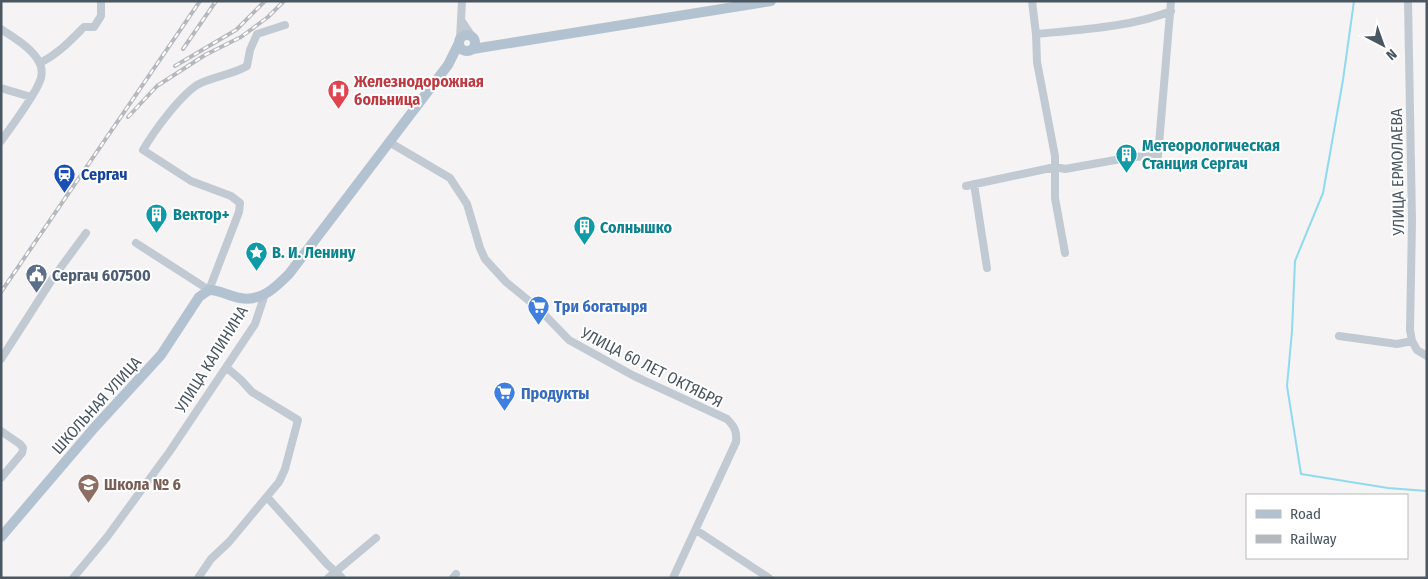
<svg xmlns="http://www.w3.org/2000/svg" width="1428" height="579" viewBox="0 0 1428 579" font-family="'Fira Sans Condensed',sans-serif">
	<rect width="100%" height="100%" fill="#f5f3f3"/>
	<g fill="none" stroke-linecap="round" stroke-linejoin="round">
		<path stroke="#90daee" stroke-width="2" d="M1354,1L1343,80L1323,193L1295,261L1292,331L1287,386L1301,474L1388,488L1427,491"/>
		<path stroke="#c1cad2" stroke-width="8" d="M1032,1L1036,34L1037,62L1055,156V198L1065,253
			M1408,1L1412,221L1410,330L1412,341
			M461,20L471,35
			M1,29C14,38 32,48 39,62C42,67 42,73 41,78C37,93 11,127 1,141
			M1036,34C1077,30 1133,27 1171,11
			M460,39L462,1
			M40,63C58,54 70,41 84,27H94L101,16V1
			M1,88L31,97
			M389,142L450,178L467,204L480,248L485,259L506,282L539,309L569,340L634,376L727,419C735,427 737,432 736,442L673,578
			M974,184L987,268
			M966,186L1055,167L1065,169L1132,157L1158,156L1171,1
			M136,243L209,290L239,212L240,203L231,196L191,181L143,150C154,131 179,97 197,85C210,77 232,75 247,66L250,50L257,34L285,25
			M1339,336L1397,344L1412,341L1417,350L1427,356
			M1,359L53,278L86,233
			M1,431L20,444L23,448L22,453L1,478
			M267,497L327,564L342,578
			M696,530L769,578
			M73,578L107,537L170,451L255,324L265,294
			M198,578L211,559L229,542L279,482L285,469L298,420L252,392L241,380L226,367
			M328,578L376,538
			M453,578L456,574"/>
		<path stroke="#b3c2d1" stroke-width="10" d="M459 43a8 8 0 1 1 16 0a8 8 0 1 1-16 0Z
			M473,49L771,1
			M1,537L94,428L161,355L199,297L209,290C220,290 229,296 240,298C261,302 275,288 289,274L448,65L459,43"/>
		<defs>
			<path id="rail" d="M183,49L216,1
				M175,66L236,30L265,1
				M128,117L157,86L205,55L241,37L268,17L284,1
				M1,292L200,1"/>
		</defs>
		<use href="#rail" stroke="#b5b8bd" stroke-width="4"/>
		<use href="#rail" stroke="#fff" stroke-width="2" stroke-dasharray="5.5" stroke-linecap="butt"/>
	</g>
	<defs>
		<symbol id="hospital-pin" viewBox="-11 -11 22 30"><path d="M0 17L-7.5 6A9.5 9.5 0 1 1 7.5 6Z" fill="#e0444e" stroke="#fff"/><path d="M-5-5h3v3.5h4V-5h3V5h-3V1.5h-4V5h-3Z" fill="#fff"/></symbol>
		<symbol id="building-pin" viewBox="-11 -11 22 30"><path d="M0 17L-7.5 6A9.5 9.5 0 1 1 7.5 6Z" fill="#0f9aa8" stroke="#fff"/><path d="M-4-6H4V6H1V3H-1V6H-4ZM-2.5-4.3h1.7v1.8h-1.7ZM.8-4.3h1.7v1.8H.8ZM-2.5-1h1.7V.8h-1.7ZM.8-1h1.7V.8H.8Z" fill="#fff"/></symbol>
		<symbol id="station-pin" viewBox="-11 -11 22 30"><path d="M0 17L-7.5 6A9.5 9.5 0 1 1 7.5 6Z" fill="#1a4fb4" stroke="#fff"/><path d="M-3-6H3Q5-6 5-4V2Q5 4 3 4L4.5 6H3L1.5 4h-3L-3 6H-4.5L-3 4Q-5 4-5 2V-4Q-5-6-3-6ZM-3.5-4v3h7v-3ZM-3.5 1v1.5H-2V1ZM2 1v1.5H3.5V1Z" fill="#fff"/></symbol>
		<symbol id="sight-pin" viewBox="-11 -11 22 30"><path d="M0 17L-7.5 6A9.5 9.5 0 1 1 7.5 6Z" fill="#0f9aa8" stroke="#fff"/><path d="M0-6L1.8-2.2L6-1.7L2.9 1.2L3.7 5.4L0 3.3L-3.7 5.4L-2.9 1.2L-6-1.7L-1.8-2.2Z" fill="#fff"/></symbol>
		<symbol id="civic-pin" viewBox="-11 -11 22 30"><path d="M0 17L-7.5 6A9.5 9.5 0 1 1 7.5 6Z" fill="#5c6f8a" stroke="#fff"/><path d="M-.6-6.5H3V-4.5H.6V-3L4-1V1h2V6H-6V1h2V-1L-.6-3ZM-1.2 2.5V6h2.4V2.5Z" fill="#fff"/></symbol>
		<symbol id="supermarket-pin" viewBox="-11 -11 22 30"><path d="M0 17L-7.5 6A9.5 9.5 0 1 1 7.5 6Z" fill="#3f7fe0" stroke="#fff"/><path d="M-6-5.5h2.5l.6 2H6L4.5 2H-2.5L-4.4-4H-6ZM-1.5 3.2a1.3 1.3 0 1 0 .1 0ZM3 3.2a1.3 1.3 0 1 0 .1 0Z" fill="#fff"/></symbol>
		<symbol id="school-pin" viewBox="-11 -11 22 30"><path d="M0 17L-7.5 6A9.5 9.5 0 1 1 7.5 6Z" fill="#8d6e63" stroke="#fff"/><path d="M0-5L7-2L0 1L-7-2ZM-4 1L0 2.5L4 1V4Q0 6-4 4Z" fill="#fff"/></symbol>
	</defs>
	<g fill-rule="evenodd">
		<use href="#hospital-pin" x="326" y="78" width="25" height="34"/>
		<use href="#building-pin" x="1114" y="142" width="25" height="34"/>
		<use href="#station-pin" x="52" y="162" width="25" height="34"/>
		<use href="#building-pin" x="144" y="202" width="25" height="34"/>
		<use href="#building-pin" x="572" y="214" width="25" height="34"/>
		<use href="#sight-pin" x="244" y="240" width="25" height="34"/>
		<use href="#civic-pin" x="24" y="262" width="25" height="34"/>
		<use href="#supermarket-pin" x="526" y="294" width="25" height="34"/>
		<use href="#supermarket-pin" x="492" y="380" width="25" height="34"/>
		<use href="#school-pin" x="76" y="472" width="25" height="34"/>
	</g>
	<g text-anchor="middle" stroke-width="4" stroke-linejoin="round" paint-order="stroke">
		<g font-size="16" font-weight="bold" fill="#be3a42" stroke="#fff" text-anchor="start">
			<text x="354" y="87">Железнодорожная<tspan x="354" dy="18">больница</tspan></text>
		</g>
		<g font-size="16" font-weight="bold" fill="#0d838f" stroke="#fff" text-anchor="start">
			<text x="1142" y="151">Метеорологическая<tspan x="1142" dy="18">Станция Сергач</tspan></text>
			<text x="173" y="220">Вектор+</text>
			<text x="600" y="233">Солнышко</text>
			<text x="272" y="258">В. И. Ленину</text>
		</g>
		<g font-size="16" fill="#4a5661" stroke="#fff">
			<text transform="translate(1397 172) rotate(-91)" y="6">УЛИЦА ЕРМОЛАЕВА</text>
			<text transform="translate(211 359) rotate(-58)" y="6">УЛИЦА КАЛИНИНА</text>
			<text transform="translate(652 367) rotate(27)" y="6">УЛИЦА 60 ЛЕТ ОКТЯБРЯ</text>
			<text transform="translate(96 405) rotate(-48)" y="6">ШКОЛЬНАЯ УЛИЦА</text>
		</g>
		<g font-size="16" font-weight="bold" fill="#164399" stroke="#fff" text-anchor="start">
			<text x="81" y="180">Сергач</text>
		</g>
		<g font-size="16" font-weight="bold" fill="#4e5e75" stroke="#fff" text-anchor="start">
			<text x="52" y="281">Сергач 607500</text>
		</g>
		<g font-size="16" font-weight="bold" fill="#366cbe" stroke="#fff" text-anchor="start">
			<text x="554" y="312">Три богатыря</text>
			<text x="521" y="399">Продукты</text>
		</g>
		<g font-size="16" font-weight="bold" fill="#785e54" stroke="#fff" text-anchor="start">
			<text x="104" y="490">Школа № 6</text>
		</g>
	</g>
	<rect width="1428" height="579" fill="none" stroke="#4a5661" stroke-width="5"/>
	<rect x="1246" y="494" width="162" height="65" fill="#ffffff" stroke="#b7bbc0"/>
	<rect x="1256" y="510" width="25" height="8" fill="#b3c2d1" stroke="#b7bbc0"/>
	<text x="1290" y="519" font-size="15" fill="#4a5661">Road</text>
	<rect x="1256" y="535" width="25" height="8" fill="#b5b8bd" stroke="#b7bbc0"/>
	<text x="1290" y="544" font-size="15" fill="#4a5661">Railway</text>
	<g transform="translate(1383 45) rotate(139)" stroke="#ffffff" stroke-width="4" paint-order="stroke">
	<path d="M0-4L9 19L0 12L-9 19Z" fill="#4a5661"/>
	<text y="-8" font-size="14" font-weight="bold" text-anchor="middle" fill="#4a5661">N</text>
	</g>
</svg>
